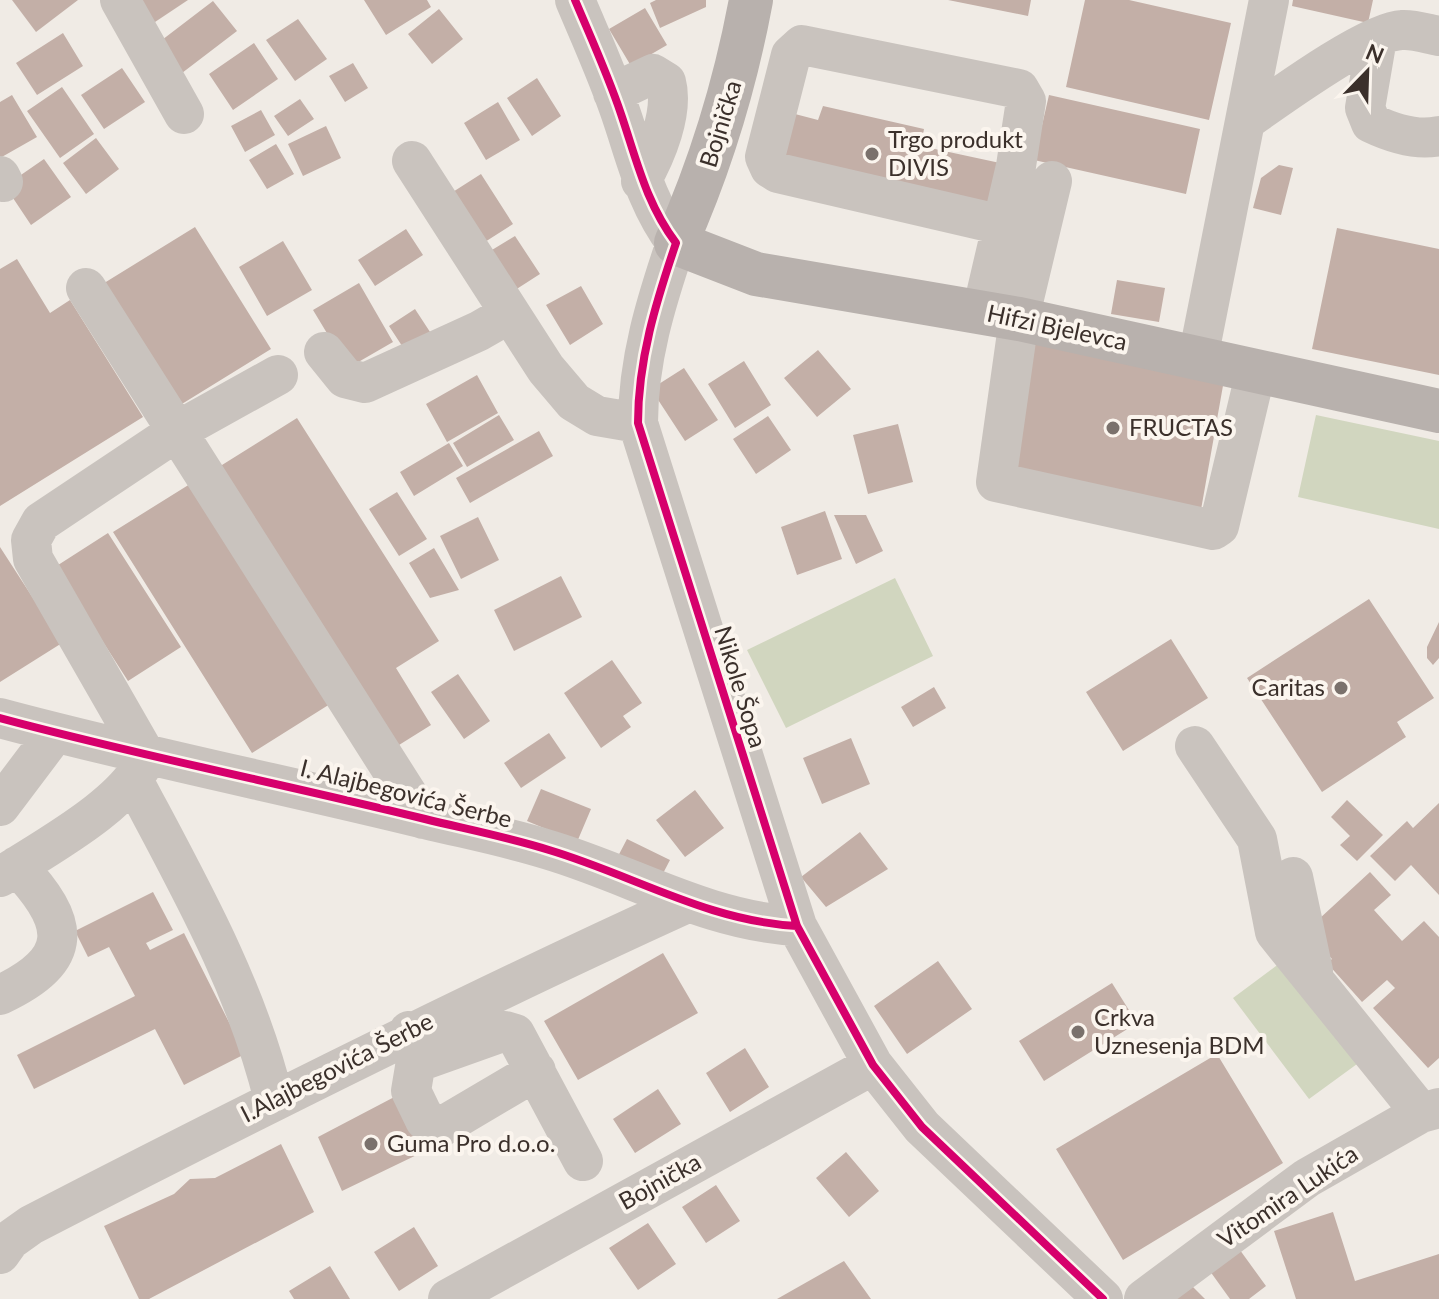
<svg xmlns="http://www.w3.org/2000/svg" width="1439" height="1299" viewBox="0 0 1439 1299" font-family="Lato,sans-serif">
	<rect width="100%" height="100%" fill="#f0ebe5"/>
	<path fill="#d1d6bf" d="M1316,415L1439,441V529L1298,497Z
		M895,578L933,656L786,728L747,650Z
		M1292,954L1368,1056L1309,1099L1233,998Z"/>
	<path fill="#c3afa7" d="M12,0H78L36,32Z
		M131,0H188L149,26Z
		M364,0H427L431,7L386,35Z
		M656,0H706V7L660,28L650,3Z
		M948,0H1031L1028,16Z
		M1085,0H1129L1231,23L1209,120L1066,87Z
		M1293,0H1373L1368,23L1292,6Z
		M213,1L237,31L182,73L158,43Z
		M645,8L667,45L631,66L609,29Z
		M439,9L463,39L432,64L408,34Z
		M298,19L327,59L295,81L266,40Z
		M63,33L83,66L37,95L16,63Z
		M254,43L278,79L233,110L209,74Z
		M353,63L368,88L345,102L329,76Z
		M122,68L145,102L104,129L81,95Z
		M537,78L561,116L532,136L507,98Z
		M62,87L94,134L60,158L27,111Z
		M12,95L37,137L0,158V102Z
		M1049,95L1200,129L1186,194L1034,160Z
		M300,99L314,119L288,136L274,116Z
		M498,102L520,140L486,160L464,123Z
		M823,106L924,129L921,146L1000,163L988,213L783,163L795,114L818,120Z
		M261,110L275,135L245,152L231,126Z
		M326,126L341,158L303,176L288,144Z
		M96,138L119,169L86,194L63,163Z
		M276,144L294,174L267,189L249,160Z
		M44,159L71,197L31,225L5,186Z
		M1279,165L1293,168L1281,215L1253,208L1261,178Z
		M481,174L513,224L477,247L445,197Z
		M195,227L271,349L177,407L101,285Z
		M1337,228L1439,249V375L1312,349Z
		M406,229L423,255L375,286L358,260Z
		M515,236L540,274L512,292L487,253Z
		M283,241L312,290L267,316L239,267Z
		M17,259L50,313L70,300L143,417L0,506V269Z
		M1117,280L1165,288L1159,322L1111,314Z
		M359,283L393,342L348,368L313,310Z
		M581,286L603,324L570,345L546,305Z
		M415,309L432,335L406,352L389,326Z
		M1032,336L1224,380L1199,521L1000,476Z
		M818,350L851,389L817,417L784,378Z
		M744,361L771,405L735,428L708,384Z
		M684,368L718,420L685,441L651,389Z
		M477,375L498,413L447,442L426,404Z
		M499,415L514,440L467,467L453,443Z
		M768,416L791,450L756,474L733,439Z
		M297,418L439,641L396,668L431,725L391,750L214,470Z
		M898,424L913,482L868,494L853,435Z
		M539,431L553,456L470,503L456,478Z
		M449,443L463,466L414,496L400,472Z
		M190,484L330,704L252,753L113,532Z
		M397,492L427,539L399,556L369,509Z
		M825,511L842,559L797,575L781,527Z
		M834,515H866L883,551L856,564Z
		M478,517L499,560L461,579L440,536Z
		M108,533L181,647L128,681L55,567Z
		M0,547L62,643L0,682Z
		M434,548L459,590L430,598L409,563Z
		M561,576L582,617L514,651L494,610Z
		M1369,599L1434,698L1397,722L1406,737L1322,792L1247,678Z
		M1439,622V658L1433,665L1427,658V647Z
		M1171,639L1208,698L1123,751L1086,692Z
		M612,660L642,703L623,716L631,727L601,748L564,693Z
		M458,674L490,721L464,739L431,692Z
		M934,687L946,708L913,727L901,707Z
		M549,733L566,758L521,788L504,763Z
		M851,738L870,784L822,804L803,758Z
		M541,789L591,809L577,842L527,821Z
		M695,790L724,828L685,857L656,820Z
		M1347,800L1383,835L1357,861L1340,845L1350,836L1331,817Z
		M1439,803V895L1411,865L1395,881L1370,856L1407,821L1413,828Z
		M860,832L888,869L826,907L801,877Z
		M627,839L670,860L658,883L615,862Z
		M1370,872L1391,895L1374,910L1402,941L1424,921L1439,937V1058L1428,1068L1373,1008L1395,988L1387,980L1362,1002L1327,963L1332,959L1306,931Z
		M153,892L173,930L146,943L150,950L184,933L245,1054L184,1085L155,1029L34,1089L17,1055L135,996L109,947L88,957L75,931Z
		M663,953L698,1013L578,1080L544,1021Z
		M938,961L972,1009L907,1054L874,1006Z
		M1112,983L1137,1023L1044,1081L1019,1041Z
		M745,1048L769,1087L730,1112L706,1073Z
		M1217,1054L1283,1163L1123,1260L1056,1149Z
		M658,1089L681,1124L635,1153L613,1119Z
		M400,1094L425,1151L342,1191L318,1137Z
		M281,1144L314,1212L149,1299H139L104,1226L174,1194L190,1179L215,1178Z
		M846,1152L879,1191L849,1217L816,1178Z
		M716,1185L740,1221L706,1243L682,1207Z
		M1333,1212L1355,1281L1439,1254V1299H1296L1274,1231Z
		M648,1223L676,1264L638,1290L609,1248Z
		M414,1227L438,1266L399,1291L374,1252Z
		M1237,1246L1266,1286L1249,1299H1230L1207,1267Z
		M844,1261L871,1299H777Z
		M330,1266L350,1299H294L289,1291Z
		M1185,1279L1205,1299H1162Z"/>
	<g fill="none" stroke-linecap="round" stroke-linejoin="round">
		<path stroke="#c9c3be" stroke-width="40" d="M120,0L184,114
			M575,0C591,38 608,75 621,114C637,161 646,203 676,243C656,302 638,360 638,423L797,926L873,1065L922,1127L1103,1299
			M1377,38L1365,108L1371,123C1392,133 1417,141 1439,136
			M613,93L653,74L666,82C674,112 656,155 641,181
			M1245,121C1275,100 1369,31 1402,30C1413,29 1428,34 1439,36
			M412,161L546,369L574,402L597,416L638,423
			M0,176L3,182
			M1052,181L1019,319L996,482L1213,530L1219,526L1256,371
			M86,288L423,819
			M982,312L1016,166L1026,101L1019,89L802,45L791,55L765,157L770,168L778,173L1002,225
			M324,352L345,378L365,383L479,331L510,313
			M1198,358L1269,0
			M0,718C141,756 283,784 425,819C466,829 508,837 549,850C633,875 707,921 797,926
			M1195,746L1257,839L1275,932L1421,1113
			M133,780C188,884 246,985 274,1100
			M0,806L55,733
			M0,877C41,850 130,803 146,756L33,559L31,540L41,522L179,430L278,375
			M1293,877L1313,971
			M0,995C76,959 71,923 17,866
			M409,1031L424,1060L505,1031L515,1034L583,1161
			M424,1060L415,1067L411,1091L425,1120L443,1126L536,1071
			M0,1254L10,1240L31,1225C248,1113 465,1004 687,903
			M448,1299L873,1065
			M1144,1299L1307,1178L1421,1113L1439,1108"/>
		<path stroke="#b8b1ad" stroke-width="44" d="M751,0C735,86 712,162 676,243L756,274L1019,319L1439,411"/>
		<defs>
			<path id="cycleway" d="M575,0C591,38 608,75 621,114C637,161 646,203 676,243C656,302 638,360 638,423L797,926L873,1065L922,1127L1103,1299
				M0,718C141,756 283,784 425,819C466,829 508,837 549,850C633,875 707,921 797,926"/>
		</defs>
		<use href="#cycleway" stroke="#fbf5ee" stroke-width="13"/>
		<use href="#cycleway" stroke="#d6006c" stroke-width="8"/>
	</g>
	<g fill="#7a716c" stroke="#fbf5ee" stroke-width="3">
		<circle cx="872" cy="154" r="8"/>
		<circle cx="1113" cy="428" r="8"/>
		<circle cx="1341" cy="688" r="8"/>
		<circle cx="1078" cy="1032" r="8"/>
		<circle cx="371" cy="1144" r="8"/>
	</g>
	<g text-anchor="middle" stroke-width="8" stroke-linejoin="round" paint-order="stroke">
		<g font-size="24" fill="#3b302b" stroke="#fbf5ee">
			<text transform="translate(721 124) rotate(-73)" y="8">Bojnička</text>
			<text transform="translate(1057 328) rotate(12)" y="8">Hifzi Bjelevca</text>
			<text transform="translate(740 687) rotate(73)" y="8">Nikole Šopa</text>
			<text transform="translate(406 794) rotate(14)" y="8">I. Alajbegovića Šerbe</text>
			<text transform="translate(337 1068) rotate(-27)" y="8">I.Alajbegovića Šerbe</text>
			<text transform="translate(660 1182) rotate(-29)" y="8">Bojnička</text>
			<text transform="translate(1288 1197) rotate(-34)" y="8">Vitomira Lukića</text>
		</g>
		<g font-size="24" fill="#3b302b" stroke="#fbf5ee" text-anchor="start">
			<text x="888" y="148">Trgo produkt<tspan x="888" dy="28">DIVIS</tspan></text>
			<text x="1129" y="436">FRUCTAS</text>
			<text x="1325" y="696" text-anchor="end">Caritas</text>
			<text x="1094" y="1026">Crkva<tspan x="1094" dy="28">Uznesenja BDM</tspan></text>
			<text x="387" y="1152">Guma Pro d.o.o.</text>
		</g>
	</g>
	<g transform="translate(1367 72) rotate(23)" stroke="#fbf5ee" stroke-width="6" paint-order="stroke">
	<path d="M0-6L14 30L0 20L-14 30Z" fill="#3b302b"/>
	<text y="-12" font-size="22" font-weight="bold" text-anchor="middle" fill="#3b302b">N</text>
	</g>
</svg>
